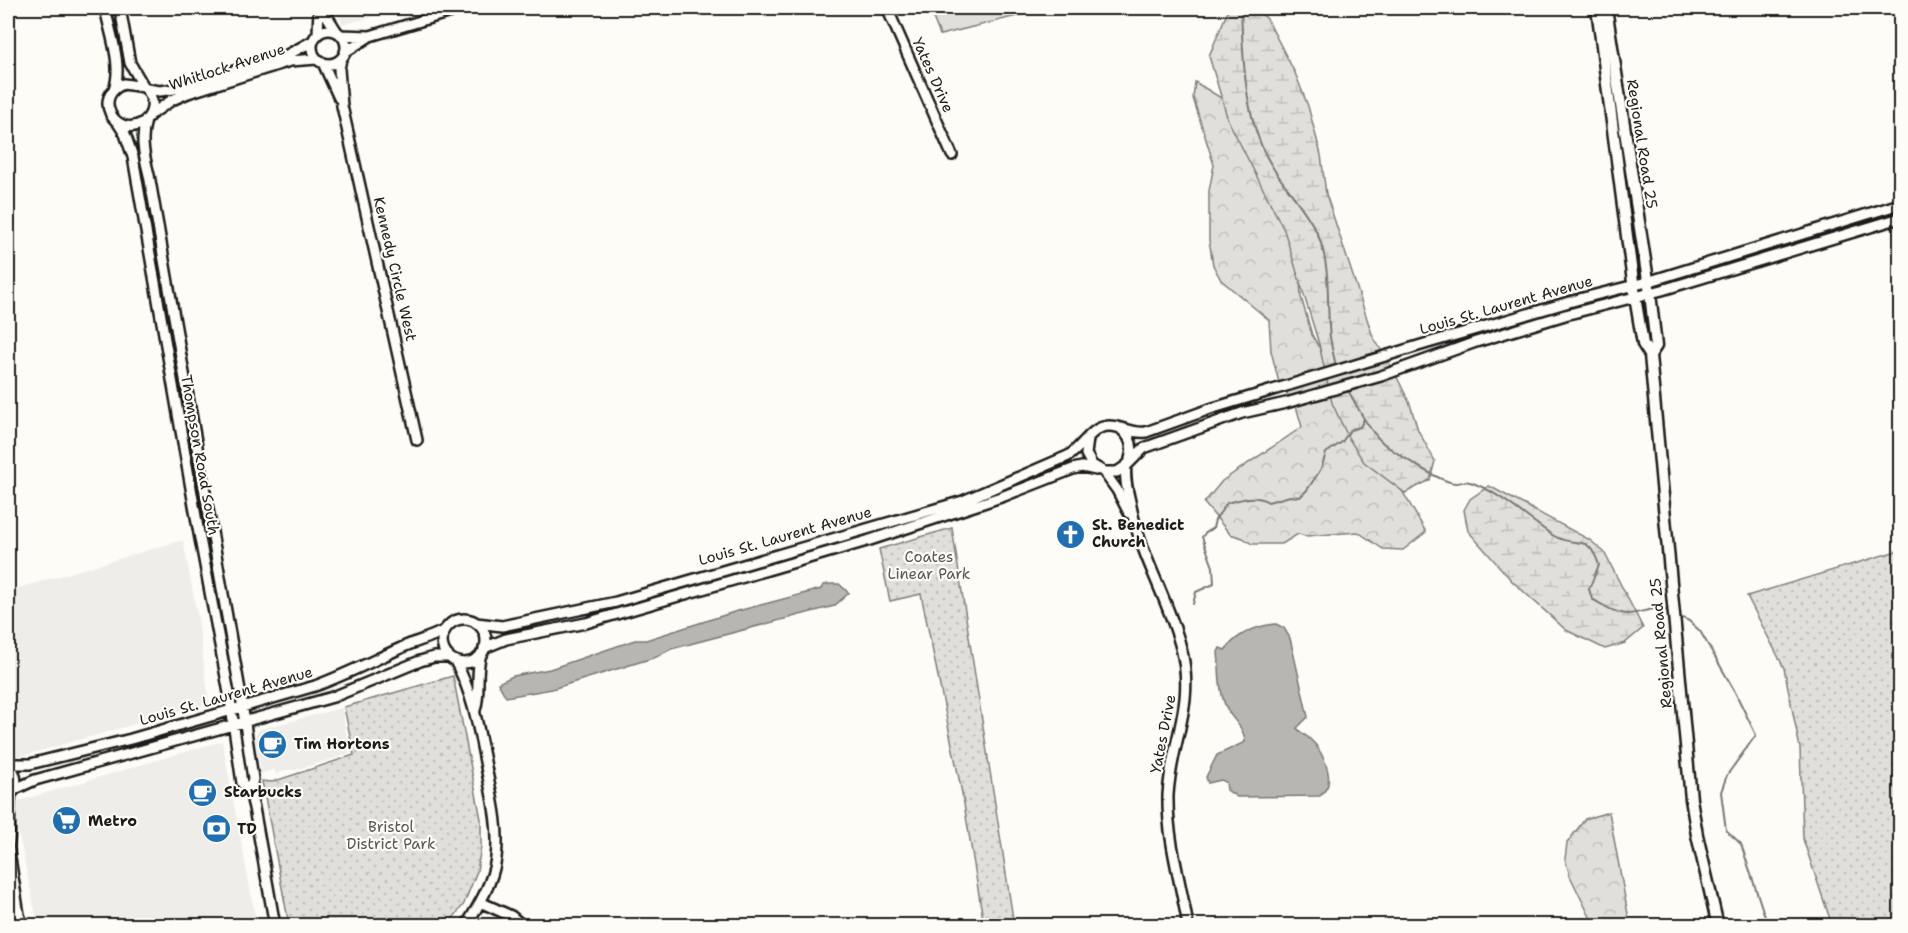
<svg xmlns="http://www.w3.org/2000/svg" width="1908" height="933" viewBox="0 0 1908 933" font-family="'Shantell Sans',sans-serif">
	<defs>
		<pattern id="forest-crowns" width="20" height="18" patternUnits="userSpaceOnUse" patternTransform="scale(1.5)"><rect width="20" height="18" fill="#e0dfdb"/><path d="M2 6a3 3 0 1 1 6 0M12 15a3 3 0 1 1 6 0" fill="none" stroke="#c0bfbb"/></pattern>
		<pattern id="wetland-marsh" width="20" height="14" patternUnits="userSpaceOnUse" patternTransform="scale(1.5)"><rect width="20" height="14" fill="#e0dfdb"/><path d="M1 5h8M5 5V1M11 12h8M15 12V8" fill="none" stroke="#c0bfbb"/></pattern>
		<pattern id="park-dots" width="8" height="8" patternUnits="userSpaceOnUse" patternTransform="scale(1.5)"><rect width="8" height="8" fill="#e0dfdb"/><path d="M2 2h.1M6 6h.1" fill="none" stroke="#c0bfbb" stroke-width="1.8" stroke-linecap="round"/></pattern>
	</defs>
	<rect width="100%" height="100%" fill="#fdfcf7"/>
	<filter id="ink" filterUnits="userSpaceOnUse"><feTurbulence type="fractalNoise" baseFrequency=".0167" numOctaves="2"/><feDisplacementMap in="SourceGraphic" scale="12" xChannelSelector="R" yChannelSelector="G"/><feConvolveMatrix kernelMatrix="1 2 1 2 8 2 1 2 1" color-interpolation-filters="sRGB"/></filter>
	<g filter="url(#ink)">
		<path fill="#eeede9" d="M334,8H411L343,24Z
			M183,540L198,619L209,703L8,760V591Z
			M342,708L349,754L295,770H287L276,774L274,769L261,774L255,735L260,729Z
			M222,741L257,925H38L12,803Z"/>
		<path fill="#e0dfdb" stroke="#7e7e7c" stroke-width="1.5" d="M929,8H1049L940,35Z"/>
		<path fill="url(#forest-crowns)" stroke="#7e7e7c" stroke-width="1.5" d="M1195,82L1226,101L1298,245L1301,297L1312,335L1426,532L1403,550L1383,549L1358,532L1306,536L1298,534L1282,544H1252L1243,538L1230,534L1204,503L1222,481L1302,427L1296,406L1279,383L1271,351L1269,320L1221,280L1213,265L1209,240V191L1214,165L1193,98Z
			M1609,812L1630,925H1631H1594L1570,876L1565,859L1567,843L1585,819Z"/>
		<path fill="url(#wetland-marsh)" stroke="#7e7e7c" stroke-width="1.5" d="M1229,8H1255L1267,19L1295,73L1308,106L1321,155L1326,194L1373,337L1393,369L1410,404L1418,430L1435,461L1430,480L1405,493L1364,462L1349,439L1332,403L1319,344L1284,230L1228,120L1209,56Z
			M1489,486L1590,540L1604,552L1643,628L1625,643L1605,649L1566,630L1512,581L1468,531L1464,510L1470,499Z"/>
		<path fill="url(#park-dots)" stroke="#7e7e7c" stroke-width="1.5" d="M952,528L1014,925H984L963,798L921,594L890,601L879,549Z
			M1900,550V925H1832L1803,839L1800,748L1784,668L1747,596Z
			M453,676L481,819V846L477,871L464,904L448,925H289L262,781L272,782L354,755L344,707Z"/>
		<path fill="#b7b6b2" stroke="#797876" stroke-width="1.5" d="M831,584H839L849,593L834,606L671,649L656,657L552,689L506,697L498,683L513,676L550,669L635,640H646L734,612L821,589L823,585Z
			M1276,624L1284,628L1290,638L1308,717L1297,728C1301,734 1306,735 1311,740C1321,749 1331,771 1328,784C1327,789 1324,792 1320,796L1237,797L1227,790L1226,782L1221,780L1208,783L1206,777L1217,755L1245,742C1245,728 1233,721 1227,709C1218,691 1220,671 1218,652L1220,648L1225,650C1238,633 1255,626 1276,624Z"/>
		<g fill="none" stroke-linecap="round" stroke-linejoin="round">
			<path stroke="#797876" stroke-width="2" d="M1241,8C1243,61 1244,125 1275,171C1289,192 1307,211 1318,235C1330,264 1327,293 1329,324C1329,340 1333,354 1337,369
				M1346,387C1358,407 1369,433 1388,447C1403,457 1439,482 1456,483C1461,483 1465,480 1470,482C1498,491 1529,520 1554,536C1576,549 1588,531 1599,565L1589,589L1592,599C1603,605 1615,614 1628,614C1645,613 1654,604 1671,612
				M1193,604L1196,592L1214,584L1213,567L1202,537L1206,532L1213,528L1215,520L1227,503C1241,499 1256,494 1268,502L1290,496L1300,497L1307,490L1321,469L1326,453L1342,442L1350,430L1360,427L1364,419
				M1678,616L1689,621L1700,631L1733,688L1756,735L1727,775L1721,792L1726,830L1741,844L1768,926"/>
			<defs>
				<path id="secondary" d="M105,8C110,33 123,66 114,89
					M120,8L130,63L144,87
					M322,8L337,32
					M887,8L952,155
					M312 47a17 17 0 1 1 34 0a17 17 0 1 1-34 0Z
					M318,34L319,8
					M341,35L370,36
					M345,52L370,36L464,8
					M341,59L339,69L342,106L417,440
					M323,63L339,98
					M124,84L144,87C150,92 153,100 152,108C151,114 147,120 142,123C115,139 91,95 124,84Z
					M147,89L160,91L174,89L287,55L313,41
					M150,115L172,100L188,93L290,61L317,59
					M146,120C140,140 144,155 149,175L241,696L253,779L250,792
					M118,123L125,134L133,157L198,528L229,693L242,783L250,792L254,808L275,926
					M1121,429C1131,437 1134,447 1130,459
					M1088,439L1086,454L1092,465L1104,472H1117L1126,466L1144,448L1242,413L1286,403L1381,376L1476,342L1565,315L1662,290L1900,218
					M1126,466C1124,482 1129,495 1132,511C1142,558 1169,601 1181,648C1196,704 1171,741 1168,795C1167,840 1181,882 1188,926
					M1104,472L1117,490L1129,513
					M442 641a22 22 0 1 1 44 0a22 22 0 1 1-44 0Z
					M476,623L502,626L616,602L963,501L1068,456C1082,448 1091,426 1109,426C1122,426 1132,434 1146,432L1210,409L1428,343L1583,298L1647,282L1900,204
					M484,648L506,639L586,623L867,541L1004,496L1073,469L1082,467L1096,470
					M455,661C473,693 479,731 486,767C492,797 500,827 496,858C493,882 479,905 466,926
					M475,710C481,692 475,673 481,654
					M8,764H30L131,739L315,686C345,675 372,661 401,648C415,641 431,638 445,630
					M8,765C16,772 18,782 13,792
					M15,789L35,780L333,697L420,661L434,657H449
					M8,846L19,915L23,926
					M8,847C12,830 7,812 11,795
					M480,902L511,916L523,926"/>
				<path id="primary" d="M1597,8L1635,297L1643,344L1650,355L1691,799L1697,835L1718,926
					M1606,8L1650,293L1656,346L1650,355"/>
			</defs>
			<use href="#secondary" stroke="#1c1c1c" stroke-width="14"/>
			<use href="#primary" stroke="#1c1c1c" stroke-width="15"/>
			<use href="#secondary" stroke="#fdfcf7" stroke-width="9"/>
			<use href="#primary" stroke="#fdfcf7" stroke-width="10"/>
		</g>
	</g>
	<defs>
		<symbol id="church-disc" viewBox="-11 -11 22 22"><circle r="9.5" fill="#1f6fb2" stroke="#fdfcf7"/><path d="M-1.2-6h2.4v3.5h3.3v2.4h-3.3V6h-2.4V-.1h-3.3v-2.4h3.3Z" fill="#fff"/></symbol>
		<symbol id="cafe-disc" viewBox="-11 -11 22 22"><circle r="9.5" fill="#1f6fb2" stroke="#fdfcf7"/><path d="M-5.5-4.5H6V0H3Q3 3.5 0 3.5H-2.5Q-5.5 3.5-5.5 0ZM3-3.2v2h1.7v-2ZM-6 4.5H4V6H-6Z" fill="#fff"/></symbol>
		<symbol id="supermarket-disc" viewBox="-11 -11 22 22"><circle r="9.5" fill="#1f6fb2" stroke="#fdfcf7"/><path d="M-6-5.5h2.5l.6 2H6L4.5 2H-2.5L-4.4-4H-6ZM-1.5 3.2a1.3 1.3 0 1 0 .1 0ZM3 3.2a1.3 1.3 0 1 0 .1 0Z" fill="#fff"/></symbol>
		<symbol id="bank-disc" viewBox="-11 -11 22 22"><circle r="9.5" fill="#1f6fb2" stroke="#fdfcf7"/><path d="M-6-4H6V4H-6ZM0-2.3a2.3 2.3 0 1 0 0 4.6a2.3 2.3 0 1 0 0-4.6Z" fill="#fff"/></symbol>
	</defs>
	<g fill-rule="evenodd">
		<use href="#church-disc" x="1054" y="518" width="33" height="33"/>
		<use href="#cafe-disc" x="256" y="728" width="33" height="33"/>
		<use href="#cafe-disc" x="186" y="776" width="33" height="33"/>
		<use href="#supermarket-disc" x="50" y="804" width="33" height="33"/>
		<use href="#bank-disc" x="200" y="812" width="33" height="33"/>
	</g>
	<g text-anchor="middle" stroke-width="4.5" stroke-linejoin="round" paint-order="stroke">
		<g font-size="15" fill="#1c1c1c" stroke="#fdfcf7">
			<text transform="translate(227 67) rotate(-18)" y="5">Whitlock Avenue</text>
			<text transform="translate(933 75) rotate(66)" y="5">Yates Drive</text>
			<text transform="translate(1642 144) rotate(81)" y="5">Regional Road 25</text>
			<text transform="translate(395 269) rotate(77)" y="5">Kennedy Circle West</text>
			<text transform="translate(1506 305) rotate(-16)" y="5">Louis St. Laurent Avenue</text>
			<text transform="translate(200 455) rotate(80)" y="5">Thompson Road South</text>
			<text transform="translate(785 536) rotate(-16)" y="5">Louis St. Laurent Avenue</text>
			<text transform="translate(1661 643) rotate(-95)" y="5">Regional Road 25</text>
			<text transform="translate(226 696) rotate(-16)" y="5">Louis St. Laurent Avenue</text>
			<text transform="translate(1163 734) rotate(-79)" y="5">Yates Drive</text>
		</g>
		<g font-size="15" font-weight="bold" fill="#1c1c1c" stroke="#fdfcf7" text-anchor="start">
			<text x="1092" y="530">St. Benedict<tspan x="1092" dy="17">Church</tspan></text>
			<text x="294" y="749">Tim Hortons</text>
			<text x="224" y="797">Starbucks</text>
			<text x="88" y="826">Metro</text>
			<text x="237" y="834">TD</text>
		</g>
		<g font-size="15" fill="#575655" stroke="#fdfcf7">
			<text x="929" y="562">Coates<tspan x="929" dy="17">Linear Park</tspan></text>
			<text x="391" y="832">Bristol<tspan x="391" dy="17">District Park</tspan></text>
		</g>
	</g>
	<rect width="1908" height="933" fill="none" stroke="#fdfcf7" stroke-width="30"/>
	<rect x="15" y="15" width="1878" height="903" fill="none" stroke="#1c1c1c" stroke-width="2" filter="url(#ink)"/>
</svg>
